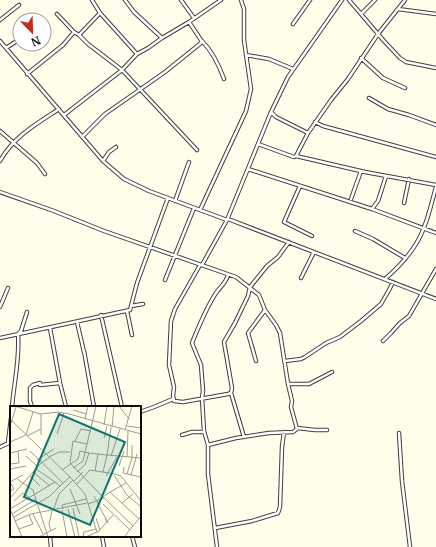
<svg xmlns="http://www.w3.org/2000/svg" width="436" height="547" viewBox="0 0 436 547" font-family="Merriweather,serif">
	<rect width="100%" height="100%" fill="#fffeeb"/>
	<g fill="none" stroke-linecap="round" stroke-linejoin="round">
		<defs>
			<path id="minor" d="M92,0L100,13L137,54
				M125,0L134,12L162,38
				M181,0L194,18
				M349,0L384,41L400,58L406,62L436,68
				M398,9L436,14
				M57,14L74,32L79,35L100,13
				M361,14L375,0
				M0,20L19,5
				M293,24L310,0
				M79,35L88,44L122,70L197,150
				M0,41L103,161L124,179L149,191L227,220L258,144L294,157L296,156L308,133L331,100L348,79L378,34L405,0
				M202,41C213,52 219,65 224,79
				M6,48L20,39
				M246,55L269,59L293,69
				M361,58L383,78L405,88
				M27,74L63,45L74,32
				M369,98L388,109L409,115L436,125
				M271,112L276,117L308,133
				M64,115L122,70L137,54L148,48L162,38L189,22L221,0
				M315,122L323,126L436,157
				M0,131L37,163L45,174
				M82,137L105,114L165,72L201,43V40L189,22
				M258,144L271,112L288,77L342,0
				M296,156L365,172L436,185
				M0,161C13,137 36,124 59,109
				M103,161L109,152L116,147
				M248,169L372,209L436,233
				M300,186L284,222L312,236
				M0,192L54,211L104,231L236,277L259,295L265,310L276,325L280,333L288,384L292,401L291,407L297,429L293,432L269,433L236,438L208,445
				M351,199L361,171
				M175,201L189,162
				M404,203L409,179
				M372,209L378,201L386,176
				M200,210L246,111L251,89L244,40V9L241,0
				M228,219L436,299
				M355,231L373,239L405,258
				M200,265L175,309L171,321L169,365L174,387L173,396L174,401L183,402L228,394L231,393L232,388L224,342L235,323L248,296L250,287L267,266L278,257L289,242
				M202,265L227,220
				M301,278L314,252
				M385,279C400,266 416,248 423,230C429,216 432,201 436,187
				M165,280L194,208
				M131,306L143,304
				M0,307L8,288
				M127,311L132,335
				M101,315L122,407
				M77,322L84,352
				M50,328L60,383L66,407
				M0,338L130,310L137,283L168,198
				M383,341L391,333L400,323L409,316L436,269
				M84,351L94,407
				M256,361L248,333L265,310
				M285,361L301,359L305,357L326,343L340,337L361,321L381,304L389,290L393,282
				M288,384H309L332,372
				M40,385L60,383
				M231,393L244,437
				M12,407C14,382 20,359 18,334L21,331L27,312
				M32,407L30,401V388L33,385L40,383
				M140,412L154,407L173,399
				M297,428L315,430H327
				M399,433L402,481L410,547
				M182,435L192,432H204
				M8,443L11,418
				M0,447L11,442
				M215,528L252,521L278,513L280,507L282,447L284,432
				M50,536L51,547
				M102,536L104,547
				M132,536L135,547
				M217,547L208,474V445L204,431L202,398L203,391L201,365L192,343C199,326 206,308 216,293C220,287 226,283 228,275"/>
		</defs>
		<use href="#minor" stroke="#3f3f3f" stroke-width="4.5"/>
		<use href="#minor" stroke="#fff" stroke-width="2.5"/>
	</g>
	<g transform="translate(10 406)">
		<rect width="131" height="131" fill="#fffeeb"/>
		<path fill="none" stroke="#9e9d92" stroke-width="1" d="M5,0L30,8L49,6L59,8L131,28M109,0L119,13M63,4L76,8M31,8V29M0,13L60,71M75,13L78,0M1,17L6,1M94,19L97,0M117,20L131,22M102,21L104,0M115,24L122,0M47,28L54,7M17,30L31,23M94,32L97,20M65,35L71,23L81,25M0,36L16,29L23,6M77,38L63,35L60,57L93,91M122,39V52M20,45L53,77M0,47L17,43M79,47L97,49L101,21M16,50L27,60M101,50L110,23M39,51L49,46H60M117,51L118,25M27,54L44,43M0,58L9,57L8,45M109,60L114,45M114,61L113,67L131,71M63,62L73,55L86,0M0,63L16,60M26,63L45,76M52,64L68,53L70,45L79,47L75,59L67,66M85,65L88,48M23,66L40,80M93,66L97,49L131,52M117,68L122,52M104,69L117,89L131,101M121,69L127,48M20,70L30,80M96,70L107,51M7,73L23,84L38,131M64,75L73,66M0,76L13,69M67,78L80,64L105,68L111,70L131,95M60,83L70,108M0,85L4,83L0,76M100,86L116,77M84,90L98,117L95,113M0,92L31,57L39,52M4,95L13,87L20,92M112,97L123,88M78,98L94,92M93,98L120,124M63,102L69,131M0,103L45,76L50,80L60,71L75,88L87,126L76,131M0,103L12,131M53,103L52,99L76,93M58,103L65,131M52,104L57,131M43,105L49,88L63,74M2,108L26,93M23,108L33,128M4,111L40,90L50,80M86,112L90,124M5,115L21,108L77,97M123,120L93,91L100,86L129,113M9,123L23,118L19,109M41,125L39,118L42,105M87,127L103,109M29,131L46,122M73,131L74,126L86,123M114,131L131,110"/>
		<path fill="#0f766e" fill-opacity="0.15" stroke="#0f766e" stroke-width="2" d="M49,8L115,36L80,119L14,91Z"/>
		<rect width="131" height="131" fill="none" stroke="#0c0c0c" stroke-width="2"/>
	</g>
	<g transform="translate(32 32) rotate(157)"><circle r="19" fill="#ffffff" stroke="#9e9e9e"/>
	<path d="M0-3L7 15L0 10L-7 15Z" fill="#c62b1b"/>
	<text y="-6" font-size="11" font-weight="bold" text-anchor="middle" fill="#0c0c0c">N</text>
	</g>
</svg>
